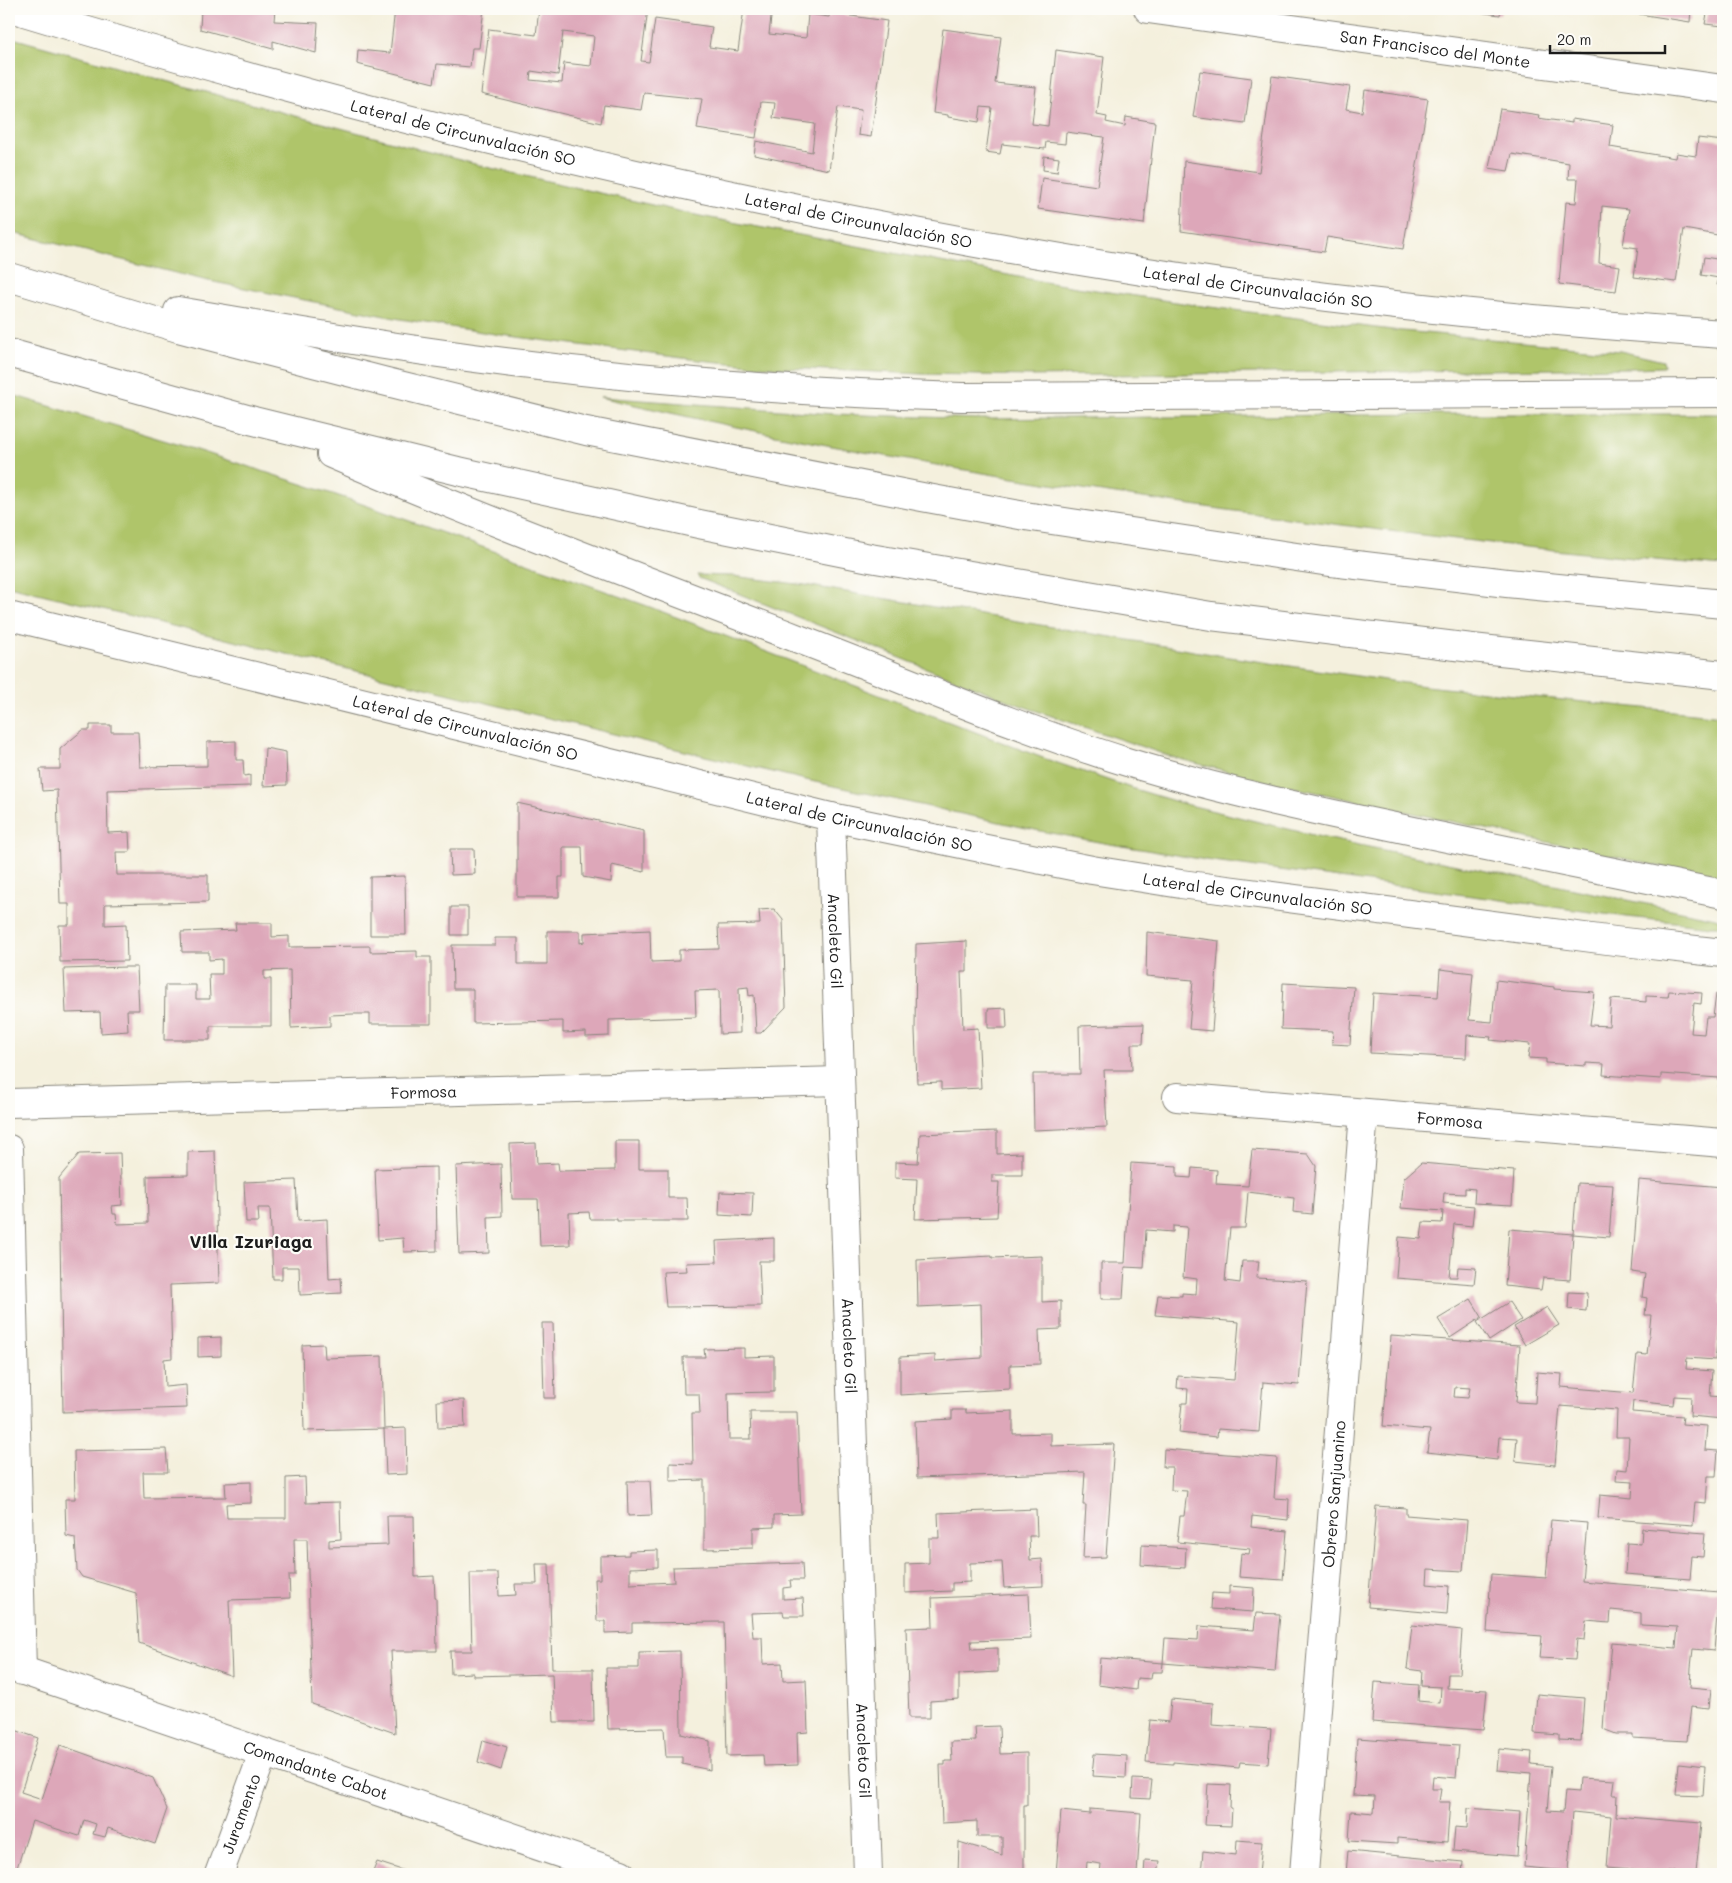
<svg xmlns="http://www.w3.org/2000/svg" width="1732" height="1883" viewBox="0 0 1732 1883" font-family="Mali,sans-serif">
	<rect width="100%" height="100%" fill="#fdfcf7"/>
	<filter id="ink" filterUnits="userSpaceOnUse"><feTurbulence type="fractalNoise" baseFrequency=".02" numOctaves="2"/><feDisplacementMap in="SourceGraphic" scale="10" xChannelSelector="R" yChannelSelector="G"/><feConvolveMatrix kernelMatrix="1 2 1 2 8 2 1 2 1" color-interpolation-filters="sRGB"/></filter>
	<filter id="wash" filterUnits="userSpaceOnUse"><feTurbulence type="fractalNoise" baseFrequency=".0096" numOctaves="4" result="noise"/><feDisplacementMap in="SourceGraphic" scale="20" xChannelSelector="R" yChannelSelector="G"/><feGaussianBlur stdDeviation="1.12" result="paint"/><feColorMatrix in="noise" values="0 0 0 0 0 0 0 0 0 0 0 0 0 0 0 0 0 1.4 0 .05"/><feComposite in="paint" operator="in"/></filter>
	<g filter="url(#wash)">
		<rect width="100%" height="100%" fill="#f4f0dd"/>
		<path fill="#afc56a" stroke="#667043" d="M9,37L173,83L486,167L700,216L774,230L1050,283L1202,306L1392,330L1620,351L1663,361L1664,365L1663,367L1634,368L1033,376L921,374L782,368L698,360L501,335L400,319L204,280L9,232Z
			M9,394L197,450L348,499L650,607L1043,758L1131,788L1181,803L1325,838L1715,918L1722,921V924L1720,926H1711L1627,917L1206,860L1104,843L1040,831L806,780L626,737L9,586Z
			M600,397L834,414L981,419L1437,414H1723V566C1590,555 1458,540 1326,523C1082,492 840,453 600,397Z
			M697,575L732,576L805,585L1223,656L1425,686L1723,716V880L1264,781L1172,757L1022,706L699,578Z"/>
		<g id="blocks">
			<path fill="#dda7b9" fill-rule="evenodd" d="M201,9H275L274,21L318,23L316,53L273,41V49L200,29Z
				M395,9H484L479,48H472L470,67L437,64L434,83L357,64L358,50L390,53Z
				M539,9H648L641,61L649,62L655,19L712,27L709,47L738,51L744,9H772L769,34L806,38L808,14L829,17L830,13L887,21L871,137L858,135L861,110L838,107L829,170L754,155L756,141L812,152L815,124L773,118L775,103L761,102L756,138L697,129L702,99L644,93L641,110L604,105L601,123L481,94L489,29L536,35ZM563,32L594,36L591,66L564,63L562,83L530,80L531,71L558,75Z
				M1479,9H1501L1500,15L1478,12Z
				M1640,9H1691L1690,22L1639,14Z
				M1708,9H1723V26L1705,24Z
				M943,29L1001,37L995,83L1036,87L1032,124L1048,126L1056,50L1104,57L1097,115L1107,117L1106,122L1125,126L1126,117L1155,122L1144,224L1038,209L1042,178L1097,186L1104,137L1066,132L1065,144L1046,142L1045,149L1002,144L1000,154L986,152L992,108L981,107L979,122L948,117V115L933,113Z
				M1200,71L1251,78L1245,124L1193,117Z
				M1272,76L1350,87L1346,109L1362,112L1365,90L1428,99L1403,249L1327,237L1324,252L1181,231L1184,161L1259,172Z
				M1500,109L1539,115L1538,118L1572,123V119L1613,125L1610,147L1675,158L1676,153L1696,156L1698,138L1723,141V236L1684,229L1676,282L1634,277L1638,248L1623,246L1629,209L1602,206L1599,263L1620,266L1616,291L1559,284L1566,202L1576,203L1578,179H1568L1569,163L1512,154L1508,171L1489,168Z
				M1044,156L1059,158L1057,172L1043,170Z
				M1704,257L1723,260V286L1717,285L1719,278L1701,275Z
				M90,725H111V732H138L140,767L207,766V742L236,741V760H243L244,776L250,775V786L107,790L108,833L129,832L130,852H116L117,875H208V902L105,904V925L126,924L127,961L60,962L59,925H69V904H60L57,790L42,791L40,769H60V749L83,730H90Z
				M265,748L286,752L287,785L263,786Z
				M517,803L644,831V872L612,865L611,882L583,877L582,847H563V877H559V897H517Z
				M450,849H474L475,874L451,875Z
				M405,876L406,935H370V877Z
				M451,907H468V935H451Z
				M774,909L783,920L786,1007L761,1033H756L754,995L749,996L748,987L739,988L740,1033L720,1034L719,990L695,991L696,1017L609,1020V1036L586,1037V1032L563,1033V1021L473,1023V989H453L452,945H495V938H518V964H547V931H580V943L584,942V933L650,930L651,962L679,961V950L719,949L718,925L760,924L759,910Z
				M235,923H272V937L289,936V947L370,946V952L417,951V957H431V1024H370V1014H353L330,1015V1026L291,1028L290,970L264,971V979H271V1026H210V1040H164L165,985H196V999H210L209,974H222V959L209,960V952H182L181,932L236,930Z
				M1147,932L1219,941L1212,1031L1189,1029L1193,980L1146,976Z
				M967,941V972H961L963,1029L978,1028L981,1088L941,1090V1082L917,1083L915,1030L916,944Z
				M126,967H137L139,1010H127L128,1031L101,1033L100,1012L66,1013L64,969Z
				M1440,969L1473,973L1469,1020L1492,1022L1496,980L1554,987V989L1594,992L1590,1025L1609,1026L1611,999L1646,1002V996L1668,997L1669,991L1702,993L1701,1004L1694,1003L1691,1033L1704,1034L1706,1017H1713L1716,994L1723,995L1722,1042H1723V1102H1717L1719,1078L1661,1074V1079L1603,1075L1604,1064L1586,1063V1066L1546,1063V1059L1528,1058L1530,1044L1490,1040L1491,1037L1467,1035L1466,1058L1370,1053L1373,993L1438,997Z
				M1283,983L1354,987L1350,1045L1332,1044L1333,1031L1281,1029Z
				M1006,1008L1007,1028H988V1009Z
				M1144,1024L1143,1044H1131L1132,1070H1104L1107,1127L1034,1130L1033,1074H1080L1079,1026Z
				M997,1131V1154L1022,1153V1175H992V1182H999L997,1217L915,1219L917,1179L895,1178V1162L918,1163L920,1134Z
				M615,1141H639V1169H668V1198H687L688,1221H617V1219H590L589,1212L569,1213L570,1245L540,1246L538,1199H512L510,1144L536,1143L537,1164L558,1163L559,1171L615,1170Z
				M1252,1150L1308,1154L1316,1166L1312,1214L1293,1212L1294,1198L1248,1192L1245,1228H1230L1225,1281L1240,1283L1242,1261H1259L1257,1278L1307,1281L1299,1385L1263,1382L1259,1432L1218,1429L1217,1437L1179,1433L1182,1403H1187L1188,1389L1177,1388L1178,1376L1234,1380L1239,1322L1155,1315L1158,1295L1182,1296V1293L1196,1294L1197,1279L1183,1277L1187,1227L1173,1226V1232L1146,1230L1144,1268L1125,1267L1123,1299H1101V1263H1125L1131,1163L1177,1166V1177L1191,1178L1192,1168L1217,1170L1216,1184L1248,1186Z
				M215,1151L219,1283L170,1285L172,1358L164,1359L165,1387L186,1385L187,1408L63,1412L59,1178L79,1154L120,1153L122,1205L112,1206L113,1214H116L117,1224L148,1223L147,1176L188,1175V1152Z
				M1421,1163L1514,1171L1512,1205L1474,1203L1475,1189L1465,1188V1194L1444,1193L1443,1203L1474,1206L1472,1226L1454,1224L1449,1277H1457L1458,1267L1476,1268L1474,1284L1396,1278L1399,1237L1421,1239L1423,1222L1442,1223L1443,1211L1401,1208L1404,1178Z
				M501,1164L502,1216L488,1217L489,1253L459,1254L456,1166Z
				M436,1167L437,1251L404,1252L403,1238L378,1240L375,1169Z
				M296,1180L298,1221L327,1219L329,1279L341,1278L342,1293L300,1295L299,1267H282V1279H273L270,1208H258L259,1222H246L244,1182Z
				M1639,1180L1723,1187V1250L1720,1304H1722L1715,1360L1687,1358L1686,1369L1712,1371L1710,1396L1723,1397V1419L1690,1416L1691,1397L1674,1396L1673,1405L1633,1401L1632,1412L1683,1416L1682,1424L1707,1426L1705,1450L1718,1451L1716,1476H1708L1706,1503L1695,1502L1693,1525L1598,1518L1600,1495L1632,1498L1633,1482L1616,1481L1617,1469L1627,1470L1629,1437H1616L1617,1410L1560,1406L1555,1465L1515,1461L1517,1438L1499,1437L1497,1460L1427,1452L1430,1430L1383,1426L1391,1336L1520,1345L1516,1402L1535,1403L1537,1372L1562,1374L1561,1387L1633,1393L1637,1354L1647,1355L1651,1315H1645L1647,1298L1642,1297L1645,1274L1632,1272ZM1455,1387L1470,1388L1468,1398L1454,1397Z
				M1577,1183L1613,1185L1609,1237L1573,1234Z
				M720,1192L753,1193L752,1217L719,1215Z
				M1509,1229L1573,1234L1570,1280L1543,1278L1541,1290L1505,1286Z
				M774,1238V1261H759L761,1306L666,1307L663,1272L687,1271L686,1263L717,1262L716,1241Z
				M992,1256V1258L1042,1256V1302L1061,1301V1329L1039,1330L1040,1364L1010,1365V1389L900,1395V1357L935,1355V1361L982,1358L981,1304L918,1307L917,1260Z
				M1569,1292L1587,1293L1586,1311L1568,1309Z
				M1471,1299L1482,1317L1450,1338L1438,1319Z
				M1509,1302L1521,1320L1489,1341L1477,1322Z
				M1547,1307L1559,1325L1525,1345L1514,1327Z
				M542,1323H553L555,1398H544Z
				M221,1337V1356L198,1357V1338Z
				M324,1344L325,1358L382,1356L384,1429L304,1431L302,1345Z
				M744,1348V1357L774,1356V1392L728,1393L729,1439H751L750,1412H797L801,1514L774,1515V1527L753,1528V1548L704,1549V1480L670,1481V1463L693,1464L692,1413H700L699,1394H684L683,1357H705L704,1349Z
				M464,1400L465,1427L438,1428L437,1401Z
				M952,1410H966V1413L1013,1411V1434L1051,1433V1446L1114,1444L1106,1557L1083,1558L1086,1505H1083L1085,1472L917,1478L915,1421L952,1419Z
				M406,1428L407,1474L386,1475L384,1429Z
				M166,1449L168,1472H143L144,1498L226,1497L225,1483L251,1482V1503L226,1504L227,1518H286V1478L305,1477L306,1503L340,1502L341,1539L329,1540V1547L388,1545L387,1516H414L415,1577L434,1576L435,1598H436L437,1651H391L395,1733L312,1704L307,1539H294L295,1575H289L290,1598L229,1600L232,1676L139,1643L136,1593L82,1577L77,1570L75,1538L66,1536L65,1499H75L74,1451Z
				M1164,1449L1277,1458L1274,1498L1289,1499L1288,1520L1252,1516L1251,1527L1287,1531L1283,1580L1239,1577L1241,1553L1249,1554L1250,1549L1177,1542L1180,1516H1184L1187,1491L1171,1490L1172,1467H1163Z
				M627,1481H650L652,1515L628,1516Z
				M1376,1506L1406,1508V1515L1467,1520L1463,1571L1428,1569L1427,1584L1449,1586L1447,1614L1368,1607Z
				M1036,1509L1037,1536H1029L1030,1560L1042,1559L1043,1586L1004,1588L1002,1562L970,1563V1582L952,1583V1591L905,1593V1564L929,1563V1538H939L938,1513Z
				M1551,1520L1587,1523L1582,1581L1719,1592L1714,1651L1693,1649L1691,1667L1690,1688L1711,1690L1709,1708L1691,1706L1687,1741L1633,1738V1734H1616L1603,1729L1605,1700H1607L1612,1642L1676,1648L1678,1627L1641,1625V1613L1611,1610L1610,1623L1586,1621L1584,1640L1577,1639L1575,1660L1540,1658L1542,1636L1487,1632L1491,1574L1546,1578Z
				M1642,1528L1705,1533L1703,1557L1692,1556L1690,1579L1625,1574L1627,1543L1641,1544Z
				M1142,1545L1186,1548L1185,1568L1141,1565Z
				M658,1550V1567L630,1568V1584L674,1582L673,1567L802,1563L803,1580H790L791,1587L783,1588V1599L803,1598L804,1616H784L783,1612L751,1613L753,1637H762L763,1664L782,1663L783,1681L806,1680L808,1732L797,1733L798,1765L764,1766L763,1755L727,1756L724,1622L632,1623V1632L605,1633V1621H597L595,1579H600V1556L629,1555V1551Z
				M536,1564H549L552,1669H593L594,1722H554L552,1674L473,1676V1673L451,1674L450,1651H472L470,1573H498L499,1596L516,1595L515,1584H537Z
				M1229,1586L1254,1588L1253,1612L1211,1609L1212,1593L1229,1594Z
				M1029,1594L1031,1639L971,1641L972,1649L998,1648V1672L959,1674V1699L930,1701V1718H909L906,1628L933,1627L932,1598Z
				M1256,1613L1280,1614L1275,1672L1163,1663L1162,1672H1152L1151,1679L1137,1678L1136,1690L1098,1685L1100,1658L1163,1663L1165,1638L1198,1640L1199,1626L1254,1630Z
				M1412,1625L1462,1630L1459,1674H1448L1447,1688L1487,1690L1483,1730L1372,1722L1375,1682L1419,1685L1418,1701L1440,1703L1441,1687L1421,1686L1422,1671L1407,1669Z
				M680,1651L681,1734L710,1741V1770L682,1764V1757H666L664,1728L608,1729L606,1668H639V1652Z
				M1537,1694L1584,1698L1581,1741L1559,1740V1735L1534,1733Z
				M1171,1699L1213,1703L1212,1725L1271,1729L1268,1764L1240,1762L1239,1768L1173,1762V1764L1146,1762L1150,1720L1169,1722Z
				M999,1726L1000,1754L1027,1753V1805H1024V1874H958L959,1842L1002,1855V1837H977V1821L942,1823L940,1765H945V1761H952L951,1742L976,1741L975,1727Z
				M9,1728L38,1738L21,1792L42,1799L60,1745L153,1778L167,1809L155,1844L108,1828L105,1837L93,1834L96,1824L84,1820L79,1836L32,1821L15,1874H9Z
				M1357,1738L1459,1745L1456,1778L1433,1776L1432,1789H1441L1439,1802H1450L1447,1842L1397,1838V1844L1349,1841L1351,1811L1374,1813L1375,1796L1353,1795Z
				M483,1740L507,1747L501,1770L478,1762Z
				M1499,1749L1532,1752L1531,1764L1551,1766L1547,1811L1563,1812L1565,1791L1578,1792L1579,1778L1615,1780L1613,1795H1617L1616,1816L1701,1823L1696,1873L1668,1871V1873L1607,1868L1611,1816L1573,1812L1568,1871L1524,1867L1531,1773L1497,1770Z
				M1094,1754L1127,1756L1126,1778L1092,1776Z
				M1679,1763L1705,1766L1703,1796L1676,1795Z
				M1133,1779L1152,1780L1150,1799L1132,1798Z
				M1208,1784L1231,1785L1230,1808H1232L1231,1826L1205,1825Z
				M1468,1808L1520,1812L1517,1856L1453,1851L1455,1827L1467,1828Z
				M1090,1809L1141,1813L1137,1874H1100L1101,1864L1087,1862L1086,1874H1056L1061,1811L1090,1814Z
				M1237,1840L1262,1842L1259,1874H1201L1203,1851L1236,1855Z
				M1348,1851L1463,1862L1462,1874L1405,1873V1874H1365L1346,1873Z
				M1145,1860L1160,1861L1158,1874H1144Z
				M377,1862L414,1874H372Z"/>
		</g>
	</g>
	<g filter="url(#ink)">
		<use href="#blocks" fill-opacity="0" stroke="#88867c" stroke-width="1"/>
		<g fill="none" stroke-linecap="round" stroke-linejoin="round">
			<defs>
				<g id="minor">
					<path id="s1" d="M1148,9L1723,89"/>
					<path id="s2" d="M831,817L868,1874"/>
					<path id="s3" d="M1177,1097L1723,1143"/>
					<path id="s4" d="M9,1103L840,1081"/>
					<path d="M9,1149L22,1671"/>
					<path id="s5" d="M219,1874L263,1754"/>
					<path id="s6" d="M1304,1874L1364,1113"/>
				</g>
				<g id="tertiary">
					<path id="s7" d="M14,9C385,122 764,212 1148,272C1339,302 1531,321 1723,334"/>
					<path id="s8" d="M9,616L831,817L981,848L1092,870L1181,884L1615,941L1723,953"/>
				</g>
				<g id="secondary">
					<path id="s9" d="M9,1666L621,1874"/>
				</g>
				<path id="motorway" d="M9,277L178,328L255,348L383,381L586,431L922,497L1025,516L1323,561L1507,583L1723,604
					M178,311C260,325 342,339 424,351C602,377 782,392 962,397L1723,393
					M9,353L254,421L458,471L699,524L870,558L1211,616L1472,648L1723,675
					M331,454C484,520 641,578 796,638C906,680 1015,727 1127,762C1225,792 1327,813 1428,834C1526,854 1625,875 1723,894"/>
			</defs>
			<use href="#minor" stroke="#88867c" stroke-width="30"/>
			<use href="#tertiary" stroke="#88867c" stroke-width="30"/>
			<use href="#secondary" stroke="#88867c" stroke-width="30"/>
			<use href="#motorway" stroke="#88867c" stroke-width="30"/>
			<use href="#minor" stroke="#fff" stroke-width="28"/>
			<use href="#tertiary" stroke="#fff" stroke-width="28"/>
			<use href="#secondary" stroke="#fff" stroke-width="28"/>
			<use href="#motorway" stroke="#fff" stroke-width="28"/>
		</g>
	</g>
	<g text-anchor="middle" stroke-width="4.5" stroke-linejoin="round" paint-order="stroke">
		<g font-size="16" fill="#1c1c1c" stroke="#fdfcf7">
			<text dy="6" stroke="none"><textPath href="#s1" startOffset="290">San Francisco del Monte</textPath></text>
			<text dy="6" stroke="none"><textPath href="#s7" startOffset="466">Lateral de Circunvalación SO</textPath></text>
			<text dy="6" stroke="none"><textPath href="#s7" startOffset="871">Lateral de Circunvalación SO</textPath></text>
			<text dy="6" stroke="none"><textPath href="#s7" startOffset="1276">Lateral de Circunvalación SO</textPath></text>
			<text dy="6" stroke="none"><textPath href="#s8" startOffset="470">Lateral de Circunvalación SO</textPath></text>
			<text dy="6" stroke="none"><textPath href="#s8" startOffset="875">Lateral de Circunvalación SO</textPath></text>
			<text dy="6" stroke="none"><textPath href="#s8" startOffset="1280">Lateral de Circunvalación SO</textPath></text>
			<text dy="6" stroke="none"><textPath href="#s2" startOffset="124">Anacleto Gil</textPath></text>
			<text dy="6" stroke="none"><textPath href="#s4" startOffset="415">Formosa</textPath></text>
			<text dy="6" stroke="none"><textPath href="#s3" startOffset="274">Formosa</textPath></text>
			<text dy="6" stroke="none"><textPath href="#s2" startOffset="529">Anacleto Gil</textPath></text>
			<text dy="6" stroke="none"><textPath href="#s6" startOffset="381">Obrero Sanjuanino</textPath></text>
			<text dy="6" stroke="none"><textPath href="#s2" startOffset="934">Anacleto Gil</textPath></text>
			<text dy="6" stroke="none"><textPath href="#s9" startOffset="324">Comandante Cabot</textPath></text>
			<text dy="6" stroke="none"><textPath href="#s5" startOffset="64">Juramento</textPath></text>
		</g>
		<g font-size="18" font-weight="bold" fill="#1c1c1c" stroke="#fdfcf7">
			<text x="251" y="1248">Villa Izuriaga</text>
		</g>
	</g>
	<rect width="1732" height="1883" fill="none" stroke="#fdfcf7" stroke-width="30"/>
	<path d="M1550 45v8h115v-8" fill="none" stroke="#1c1c1c" stroke-width="2.5"/>
	<text x="1557" y="45" font-size="15" fill="#1c1c1c" stroke="#fdfcf7" stroke-width="4" paint-order="stroke">20 m</text>
</svg>
